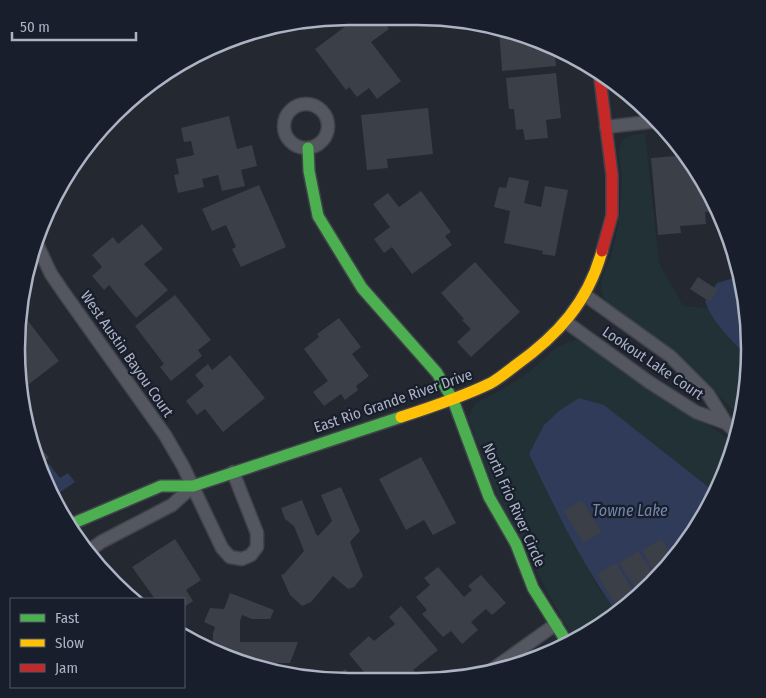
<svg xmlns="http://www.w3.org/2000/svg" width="766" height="698" viewBox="0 0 766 698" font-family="'Fira Sans Condensed',sans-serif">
	<rect width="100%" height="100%" fill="#242831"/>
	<path fill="#213136" d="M645,133L659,263L683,306L707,308L729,337L749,358L742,419L665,343L609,305C595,287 602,279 609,260C613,251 615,240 617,230C620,214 621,197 622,180C622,168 616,154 621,143C626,134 637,135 645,133Z
		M575,340L589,344L672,403L707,424L734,443L725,476L716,493L679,465L552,502L597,585L617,613L602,626L575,640L549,595L496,494L468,417L475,404L506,387L529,372L557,347Z"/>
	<path fill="#2f3b58" d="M741,276L743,284L750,349L749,358C735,344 710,320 705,301L717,283Z
		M579,398L604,405L716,493L694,534L652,584L617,613C582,564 555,509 529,454L544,425L559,411Z
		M49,464L60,478L68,473L75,482L59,493L42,469Z"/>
	<path fill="#3b3f48" d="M358,17L364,25L374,17L381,18L389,29L371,42L401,81L377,99L369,88L357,97L349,87L346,90L315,49Z
		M499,28L545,42L554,47L556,66L502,71Z
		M556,73L561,118L546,120L548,138L525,140L523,129L516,130L514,109H509L506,78Z
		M428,108L433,154L387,159L388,168L367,170L361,115Z
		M229,116L237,149L252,145L257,166L241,170L245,186L222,191L218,175L202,179L204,187L178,193L174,175L179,174L176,159L194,155L191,141L184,142L181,128Z
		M687,155L688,158L689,167H695L717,208V211L705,212L706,224L680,226L681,233L658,235L651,158Z
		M509,177L529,181L524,203L541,207L545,186L568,190L555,256L542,254L543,251L504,243L510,211L494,207L499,187L506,188Z
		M259,185L286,247L241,267L232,249L236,247L226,225L212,231L202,209Z
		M421,191L451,232L445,236L452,245L412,274L392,247L384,253L374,239L390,227L373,204L388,193L399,207Z
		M142,224L163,249L144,264L168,290L136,318L109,285L104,290L92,276L102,267L92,255L113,237L118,244Z
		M475,262L520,312L471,357L457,342L471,329L462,320L464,319L441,293Z
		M698,277L718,290L710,302L690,289Z
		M175,295L211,340L198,350L202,356L171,381L160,367L164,364L135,326Z
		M21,312L59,361L20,391L16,349L17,343L20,340L18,338Z
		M339,318L361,347L352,354L369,376L356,386L358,390L345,400L341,394L324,406L313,392L328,381L304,349L319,337L317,334Z
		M230,355L265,398L223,432L205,409L197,415L186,401L204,386L195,375L208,364L212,370Z
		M42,449L49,458L40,464L36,453Z
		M421,457L456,523L433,535L424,520L406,530L379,479Z
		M341,487L360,531L350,542L363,576L354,587L348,589L333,576L311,602L302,606L290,595L281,575L284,574L304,551L294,526L285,519L281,508L302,500L316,534L318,536L332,521L321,495Z
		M582,500L602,532L583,543L564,511Z
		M175,539L201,580L186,590L193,601L184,607V599H155L132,567Z
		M662,539L673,559L658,578L642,550Z
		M638,551L657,579L640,595L619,563Z
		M616,563L636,595L617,607L597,574Z
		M438,567L464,597L472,590L468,586L481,575L506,603L492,615L486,609L471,622L478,630L462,644L451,631L443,637L422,614L427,610L416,597L430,585L424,578Z
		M230,593L274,610L270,619H252L242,615L240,621V642H298L290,663H278L275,672L242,664L213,651V633L215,627L204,622L210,608L224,609Z
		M401,606L438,650L413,670L419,677L369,678L349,654L369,636L374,641L395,624L389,617Z
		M345,669L352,678H335Z"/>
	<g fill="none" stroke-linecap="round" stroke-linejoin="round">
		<defs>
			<path id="street" d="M284 126a22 22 0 1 1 44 0a22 22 0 1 1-44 0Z
				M606,127L658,121
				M36,242L51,274L64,293L165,435L183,466L222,548L230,557L242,559L251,555L257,547V533L233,472
				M585,295L670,356L708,394L726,423L737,433
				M566,322L649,382L696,412L726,423
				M86,553L101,542L172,505L193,486
				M486,674L556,624"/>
			<path id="fast" d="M308,148L309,171L318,216L362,288L437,373L453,400L489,497L516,544L533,588L568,644
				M69,525L161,486H193L401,417"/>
			<path id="slow" d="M401,417C432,407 462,397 491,383C500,378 508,371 516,365C558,335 588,302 602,251"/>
			<path id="jam" d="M599,71L612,175V215L602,251"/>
		</defs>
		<use href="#street" stroke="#40434a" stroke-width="15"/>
		<use href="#fast" stroke="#40434a" stroke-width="14"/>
		<use href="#slow" stroke="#40434a" stroke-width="14"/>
		<use href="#jam" stroke="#40434a" stroke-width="14"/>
		<use href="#street" stroke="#545760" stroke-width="12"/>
		<use href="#fast" stroke="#4caf50" stroke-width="11"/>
		<use href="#slow" stroke="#ffc107" stroke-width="11"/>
		<use href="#jam" stroke="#c62828" stroke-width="11"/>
	</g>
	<g text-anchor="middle" stroke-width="4.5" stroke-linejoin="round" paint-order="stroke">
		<g font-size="15" fill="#acb3c4" stroke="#181e2b">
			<text transform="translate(127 354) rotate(55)" y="5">West Austin Bayou Court</text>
			<text transform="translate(653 363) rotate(34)" y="5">Lookout Lake Court</text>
			<text transform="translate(393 401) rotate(-19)" y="5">East Rio Grande River Drive</text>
			<text transform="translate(514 505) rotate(66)" y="5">North Frio River Circle</text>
		</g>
		<g font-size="16" font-style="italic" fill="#7386ad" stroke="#181e2b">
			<text x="630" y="516">Towne Lake</text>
		</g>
	</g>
	<path d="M0 0H766V698H0ZM349 25H417A324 324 0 0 1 741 349V349A324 324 0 0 1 417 673H349A324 324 0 0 1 25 349V349A324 324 0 0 1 349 25Z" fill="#181e2b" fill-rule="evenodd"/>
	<path fill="none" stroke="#acb3c4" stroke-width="2.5" d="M349 25H417A324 324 0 0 1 741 349V349A324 324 0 0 1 417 673H349A324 324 0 0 1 25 349V349A324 324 0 0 1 349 25Z"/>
	<rect x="10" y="598" width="175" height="90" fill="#181e2b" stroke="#535a68"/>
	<rect x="20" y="614" width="25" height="8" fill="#4caf50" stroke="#535a68"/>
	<text x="55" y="623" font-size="15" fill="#acb3c4">Fast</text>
	<rect x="20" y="639" width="25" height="8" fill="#ffc107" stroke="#535a68"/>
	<text x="55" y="648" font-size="15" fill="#acb3c4">Slow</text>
	<rect x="20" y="664" width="25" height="8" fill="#c62828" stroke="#535a68"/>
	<text x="55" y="673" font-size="15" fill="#acb3c4">Jam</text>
	<path d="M12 32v8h124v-8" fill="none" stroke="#acb3c4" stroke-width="2.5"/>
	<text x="20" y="32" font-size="15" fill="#acb3c4" stroke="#181e2b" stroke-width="4" paint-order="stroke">50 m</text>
</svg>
